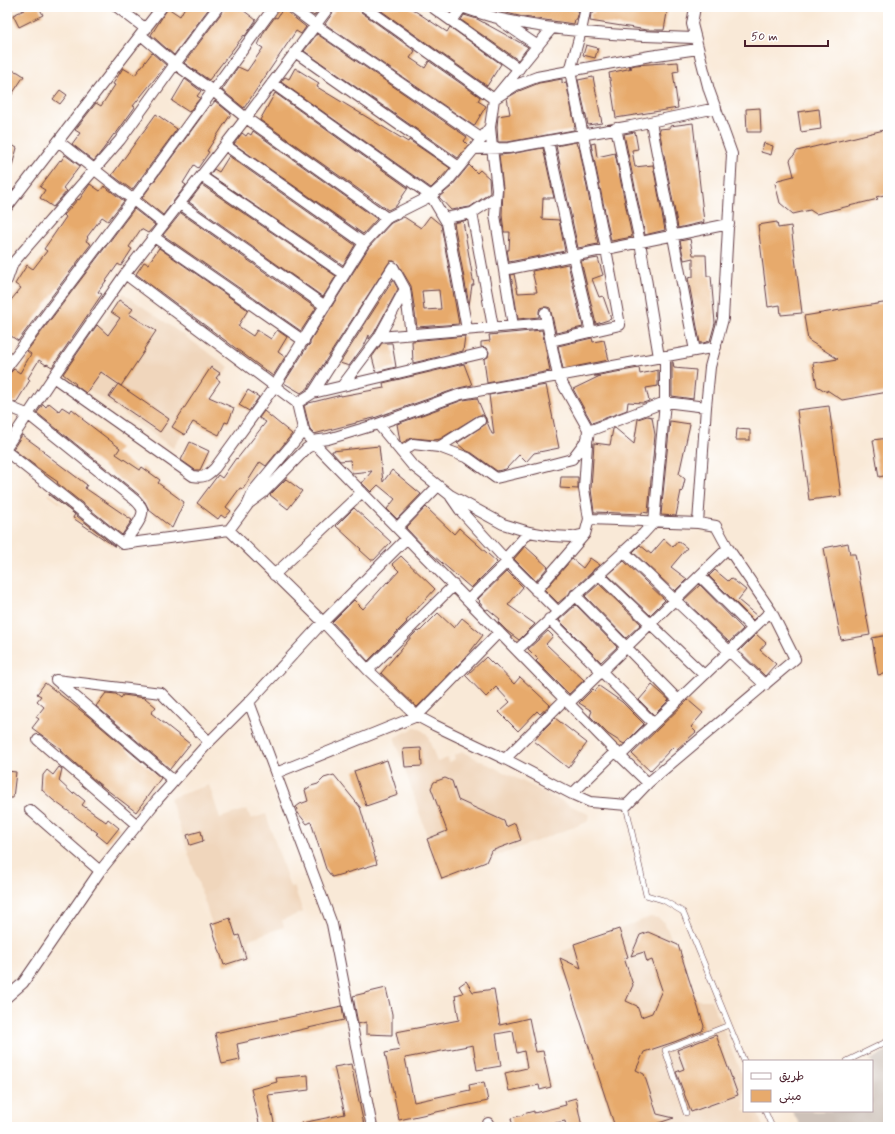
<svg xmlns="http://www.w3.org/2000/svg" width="895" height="1134" viewBox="0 0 895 1134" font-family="Mynerve,'Playpen Sans Arabic',sans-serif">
	<rect width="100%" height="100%" fill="#fff"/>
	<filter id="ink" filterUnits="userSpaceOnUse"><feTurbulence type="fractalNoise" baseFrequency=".025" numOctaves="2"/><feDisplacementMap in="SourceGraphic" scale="8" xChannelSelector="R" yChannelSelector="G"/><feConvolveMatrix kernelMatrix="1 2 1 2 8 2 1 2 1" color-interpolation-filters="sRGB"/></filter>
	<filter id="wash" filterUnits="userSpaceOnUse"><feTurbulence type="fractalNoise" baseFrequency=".012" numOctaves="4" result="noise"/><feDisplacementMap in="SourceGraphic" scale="16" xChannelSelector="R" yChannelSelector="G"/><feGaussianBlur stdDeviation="0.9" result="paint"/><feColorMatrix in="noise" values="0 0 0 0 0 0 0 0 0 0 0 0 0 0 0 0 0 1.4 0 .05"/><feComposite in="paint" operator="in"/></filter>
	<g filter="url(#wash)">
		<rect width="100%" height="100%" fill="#f9e9d7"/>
		<path fill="#f0d6bc" d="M123,293L229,367L173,448L67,374Z
			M417,727L427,734L437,762L448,758L449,762L455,759L454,755L463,752L590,815L587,822L441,877L395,740V737Z
			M209,785L220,818L247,809L251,819L266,814L290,887L294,886L303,912L282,920L284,927L249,939L254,956L226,966L170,798Z
			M650,917L658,918L664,922L677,951L692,996L698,1000H711L744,1080V1111H757L763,1127H624L561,952Z"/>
		<path fill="#cec2b9" d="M888,1051V1127H801L792,1111H872V1061H868Z"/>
		<g id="blocks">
			<path fill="#e7aa6c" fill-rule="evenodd" d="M23,7H39L43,15L19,27L13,15L24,10Z
				M185,7H210L174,55L151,35L168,8L180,16Z
				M224,7H239L256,20L245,36L244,35L209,80L184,63L223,11Z
				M284,7L287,12L306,27L301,34L296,31L244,108L222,90L238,67L247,71L263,48L258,45L264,32L275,17L277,18Z
				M302,7H321L314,16Z
				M335,7H359L361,12L415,51L410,58L425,68L429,61L480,97L478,101L486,106L474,126L325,24L334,11Z
				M376,7H409L447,32L450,27L501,64L487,86Z
				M482,7H569V8L579,11L577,19H575L574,24L523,17Z
				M595,7H668L664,30H647L590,21L591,13H594Z
				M464,15L477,19L528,47L518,60L461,20Z
				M317,34L467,137L464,141L468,145L458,158L304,51Z
				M586,45L598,48L595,58L583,55Z
				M152,53L166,65L133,106L135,107L115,135L114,134L104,148L94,161L72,144L80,133L75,130L96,103L101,106L115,85L113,84L123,68L135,75Z
				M678,62L679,71L673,72L678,108L616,118L609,73L632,68L629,67L635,65Z
				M295,68L319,83L317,87L408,142L409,140L450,168L441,178L431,188L281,82L285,77L289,79Z
				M7,69L18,72L24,76L7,102Z
				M593,77L602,123L588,125L578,80Z
				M185,79L201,91L197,96L200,98L189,112L172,101Z
				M562,79V83L566,82L575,126L574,127V130L508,142H498L497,127L498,116L510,114L507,98L519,91L539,83Z
				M60,90L67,95L60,104L53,99Z
				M275,93L408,188L396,206L388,210L260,120Z
				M215,101L231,114L207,151L209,152L198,168L194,165L183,183L186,185L163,215L142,198L210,105L211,106Z
				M760,108L761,132H747L746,109Z
				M819,109L821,129L801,132L798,112Z
				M156,114L177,129L132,190L112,175Z
				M693,123L704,222L678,228L659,129L670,128V126Z
				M888,129V194L876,197L878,199L816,214L810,210L793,214L780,203L775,183L778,180L794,176L790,160L797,151Z
				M253,131L377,219L363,234L234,144L242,133L246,136L248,133L251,135Z
				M635,132L638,149L632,150L635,167L653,165L665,230L645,235L624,134Z
				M7,142L17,148L10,173H7Z
				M576,142L577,146H579L598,244L578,248L556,146Z
				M595,143L597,157L615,153L632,237L611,241L591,144Z
				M764,143L773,146L771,155L761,152Z
				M543,148L554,198H543L542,219L559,220L565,251L509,262L507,250H509L510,232H504L502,215L503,188L499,155L510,154Z
				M65,155L80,166L63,188L67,191L53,207L40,198L45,190L40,187L60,160L61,161Z
				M229,156L355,245L343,265L210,175L214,169L219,172Z
				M469,165L477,173L480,170L489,178L490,193L470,207L451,210L439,197L451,187Z
				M90,184L100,191L104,186L124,201L108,221L102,217L87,237L88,238L86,241L91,244L18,341L7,333V305L21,288L15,284L27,265L33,269L47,251L44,249L66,217L64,215L78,199L79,200Z
				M202,185L336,276L323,297L189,202Z
				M134,209L155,225L148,233L141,229L129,247L132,249L121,266L118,264L98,292L102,294L52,367L47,364L46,365L39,360L28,378L30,380L16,403L7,400V373H10L14,369L20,373L31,354L27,351Z
				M181,213L316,308L301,331L163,235Z
				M430,216L441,225L459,324L417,327L411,286L398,264L394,261H390L388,264L308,388L301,393L284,383L307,347L310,344V341L369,247L391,223L404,217L421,228ZM439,290L441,309L424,310L422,291Z
				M463,221L474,285H472L469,305L454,223Z
				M777,222L778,228L791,226L802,313L781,315L780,305L768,307L758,225Z
				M690,239L693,255H706L707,276H711L715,323L710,341L703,343H700L688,278L693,277V258L684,260L680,241Z
				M159,248L248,310L238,326L253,336L257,330L271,339L277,330L287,337L278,352L285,357L273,376L136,274L144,262L148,264Z
				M598,258L603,275L592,279L599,297L603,296L611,319L596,324L581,261Z
				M568,264L583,327L556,333L551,312L550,308L547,307H543L540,308L539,311V317L518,319L511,275L514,274L518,293L537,292L532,271Z
				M393,280L398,289L374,333L369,339V335L365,344L349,366L340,363Z
				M119,300L133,309L129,314L156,331L144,349L145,350L121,386L101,372L86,393L75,385L76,384L63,374L97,325L108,335L120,318L111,312Z
				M883,303L887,305L888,312V392L842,400L827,390V392L817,386L813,363L838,359L808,340L804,316Z
				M542,330L550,371L487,383L484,359L488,357L489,352L487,348L481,347V342L490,341L489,335Z
				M465,336L463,351L413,363L412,341Z
				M592,338L593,342L604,340L609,360L563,369L558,346Z
				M382,343H392L396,367L376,372L372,357Z
				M672,362H673L674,368L696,370L693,399L672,396Z
				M464,364L472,385L459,388L374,418L356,422V423L314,434L310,430L304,406L309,403L341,395V396L384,388L383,383Z
				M211,367L220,373L216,378L220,381L209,397L234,408L228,423L225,422L219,435L193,422L185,435L172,427Z
				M639,368L640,374L658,370V386L646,388L649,401L643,403L628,402L627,410L592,423L573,389L600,376H594Z
				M118,384L169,419L160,432L109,397Z
				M546,385L559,448L534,453L526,462L519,455L506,469L497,471L472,453L465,450L457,443L486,424V418L483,415H480L477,416L440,439L434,440L413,438L409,439L402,443L400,441L397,424L463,400L477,398L492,434H494L489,395Z
				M248,390L259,397L249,411L239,405Z
				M49,403L59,411L62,407L70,412L72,409L83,418L82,419L120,448L116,454L140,470L142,467L160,480L158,483L184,502L172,528L149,510L145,502L138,494L37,413L43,404L46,407Z
				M829,406L841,496L809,500L797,410Z
				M264,411L292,434L266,466L260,462L243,489L240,488L226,507L231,511L225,518L221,515L218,519L197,503L218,475L222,478L236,458L237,459L266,422L259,418Z
				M647,416L652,417L655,435L648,513L642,512V514L594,512L591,489L594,443L610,445L613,429L615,428L634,444L638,419Z
				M670,421L690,424L679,474L685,479L682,492L681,491L676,516L661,515Z
				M737,429L750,430V440H736Z
				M22,435L44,451L43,452L87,485L85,488L132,520L122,535L57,483L58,482L42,471L13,449Z
				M888,438V475L879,477L873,440Z
				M190,442L209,451L200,470H195L181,460Z
				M379,446L383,482L392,470L421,494L397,519L387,509L395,499L378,485L371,492L362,483L372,471L352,473L350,460L340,461L332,452V451Z
				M561,477H578V489L560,488Z
				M286,479L302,491L288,509L270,495Z
				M49,494L115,546H114L73,518L75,514L49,495Z
				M426,507L454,534L459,528L497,562L471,588L427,550L406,528Z
				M354,508L391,542L374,560H371L360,550L361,549L336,526Z
				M664,539L673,547L678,541L687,548L671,567L687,579L675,591L633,552L640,545L651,554Z
				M848,543L850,554H855L870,635L841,640L824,548Z
				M525,546L548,567L536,581L514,559Z
				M401,556L435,589L406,621L407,622L368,661L332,622L354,600L363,609L387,582L388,583L399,571L392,564Z
				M590,558L600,565L594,569L592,572L574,589L571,590L569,594L558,603L545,590L572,559L583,568Z
				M624,561L665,600L650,615L608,575Z
				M715,570L728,581L731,578L746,590L738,600L757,616L753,620L709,576Z
				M507,571L523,587L508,605L535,624L519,640L507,631L498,622L500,619L488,609L486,610L479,602L480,601L478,599Z
				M599,584L641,624L626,638L585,596Z
				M700,585L743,629L729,642L684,600Z
				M576,605L617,647L601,662L559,620Z
				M438,613L454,628L462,618L483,635L466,657L417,707L381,673L412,636L417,631L419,632Z
				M548,631L553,636L546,644L584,680L569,694L536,661L538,659L528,649Z
				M756,634L766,643L760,650L776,664L765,676L739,651Z
				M888,635V673L878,675L872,638Z
				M486,657L494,665L495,664L514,684L520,677L550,705L540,714L537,711L518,731L499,712L510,702L496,687L486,697L466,676Z
				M45,683L88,716L161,778L136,812L98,783L60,750L61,749L32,728L39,719L36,717L44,707L37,701L41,696L37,694Z
				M652,685L669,700L654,715L639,700Z
				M599,686L622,702L644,724L624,744L608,734L590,716L592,711L579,703L593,689L595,691Z
				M106,693L116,694L121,698L123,695L145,698L156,707L151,713L190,744L170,769L96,706Z
				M688,700L703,713L691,727L696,732L676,750L673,747L650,771L632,754Z
				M555,718L587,743L568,768L534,741L543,730Z
				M421,748L422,766L405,767L403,749Z
				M387,760L398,795L366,806L354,771Z
				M59,767L62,769L59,781L73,794L74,792L85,801L82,805L106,822L108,819L119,828L107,843L96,834L98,833L53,800L42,790L43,775L47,770L53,775Z
				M7,771L16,772L13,798H7Z
				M334,775L360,807L377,864L332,877L326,869L311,822L307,824L298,813L296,807L300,804L308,801L305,790L311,786L318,784L324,778Z
				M445,778L452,781L458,800L504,821L506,827L515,823L521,840L491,851L486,862L442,879L427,839L447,831L431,788L434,782Z
				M201,831L203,841L190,845L187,835Z
				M230,918L236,936L239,935L246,958L224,965L211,924Z
				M619,929L628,957L624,958L633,985L626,1001L637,1006L641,1017L652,1013L662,990L652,960L647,962L644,952L631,956L640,935L648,932L678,945L704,1026L702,1031L674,1042L644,1052L636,1070L644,1074L657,1114L674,1118L646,1127H615L560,958L581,968L574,944Z
				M466,981L473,992L494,989L500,1025L529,1018L536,1052L543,1051L551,1087L540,1090L539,1085L509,1091L505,1073L527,1068L524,1051L517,1053L513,1031L496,1034L501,1066L477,1070L473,1045L405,1058L414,1102L470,1090L469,1085L484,1082L488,1101L399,1120L385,1053L400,1050L396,1032L459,1020L455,995L463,993L459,986Z
				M386,988L392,1014V1035L366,1034V1022L358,1024L353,996Z
				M342,1006L344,1020L237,1044L240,1060L222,1064L215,1033Z
				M716,1035L738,1095L691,1112L676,1072L684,1069L677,1050Z
				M351,1064L364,1125L355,1127H302V1123L345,1114L334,1067Z
				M308,1075L309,1090L268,1095L275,1127H260L251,1089L277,1082L276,1078Z
				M576,1098L582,1127H566L565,1121L537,1127H513L511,1118L523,1115V1114L534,1111V1113L566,1105L565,1101Z"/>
		</g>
	</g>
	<g filter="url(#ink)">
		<use href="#blocks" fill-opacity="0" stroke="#643d45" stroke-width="1"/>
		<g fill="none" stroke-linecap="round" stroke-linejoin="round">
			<defs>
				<path id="service" d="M627,805V810L646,895L663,900L683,912L744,1061
					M847,1061L888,1041
					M765,1111L772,1127
					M686,1113L665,1050L729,1025"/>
				<path id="minor" d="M117,7L146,29
					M291,7L315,25L482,139
					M432,7L519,69
					M695,7L692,24L709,90L732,154L723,319L710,367L706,407L698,523
					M452,21L462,7C473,11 485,15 497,18C562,33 629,36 695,38
					M501,21L538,46
					M552,28L494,99L516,85L537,77L650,56L698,49
					M141,35L175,64L213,91L246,118L387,218
					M295,52L459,167
					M272,83L431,196L447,223L467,329
					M651,122L695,351
					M490,127L492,148L497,189L495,215L513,326
					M616,128L640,242L659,357
					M58,141L164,224
					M548,141L573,256L591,332
					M225,145L364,243
					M474,149L509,148L631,126L716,108
					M201,176L344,274
					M180,204L325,306
					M7,207L162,7
					M472,213L493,327
					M445,218L472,213L496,197
					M154,237L304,341
					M504,270L729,224
					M125,274L246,118L329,7
					M7,280L13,263L120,140L175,64L218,7
					M545,313L558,376L588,429L584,489L589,519
					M379,337L547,323
					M551,341L620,325L606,249L570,71L581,31L586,7
					M7,367L141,189L274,7
					M53,377L193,476C204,478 207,476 215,468L274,387L364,243L387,218L431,196L446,183L474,149L490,127L494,99L365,7
					M342,386L379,337L405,289
					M313,393L393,267L405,289L411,334
					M297,403L313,393L483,353
					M7,406L29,415L131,497C135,500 140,504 142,509C145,518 128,536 123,544
					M312,441L328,439L378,424L461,394L716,347
					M7,446L53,377L125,274L297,403L304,433L620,756L648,783
					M439,447L480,421
					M7,452L123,544L229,530L247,506L254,490L304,430
					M401,452L413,444L439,447L468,458L496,478L526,471L572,459L588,438L589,431L665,402L706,407
					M451,497L460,510L505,559L557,611
					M248,504L263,493L307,448L315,444
					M397,528L438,486
					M229,530L323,622L368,670L417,716L434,725L505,759L572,794L590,802L627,805L648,783L795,659L771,611L728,548L716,526L698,523L589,519L585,534L572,537L552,536L529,532L503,524L450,495L412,465L378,424
					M623,551L765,685
					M505,559L529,532
					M598,574L704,675
					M274,575L362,492
					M700,576L753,629
					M536,591L585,534
					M575,595L678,700
					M468,600L507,562
					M549,619L653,723
					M517,650L643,534L654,522L665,402V356
					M368,670L454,585
					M249,702L332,924L372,1127
					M569,703L728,548
					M38,740L137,825
					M620,756L771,611
					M505,759L565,699
					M276,773L417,716L499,632
					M174,781L56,680L161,693L209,742
					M572,794L616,751
					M30,810L100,871
					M7,997L23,983L100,871L158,799L209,742L249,702L323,622L407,538
					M488,1123L489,1127"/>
			</defs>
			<use href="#service" stroke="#643d45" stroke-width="6"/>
			<use href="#minor" stroke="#643d45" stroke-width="12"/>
			<use href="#service" stroke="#fff" stroke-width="5"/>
			<use href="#minor" stroke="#fff" stroke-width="10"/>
		</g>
	</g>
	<rect width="895" height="1134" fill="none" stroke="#fff" stroke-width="24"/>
	<rect x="743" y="1060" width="130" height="52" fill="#ffffff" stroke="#b7a5aa"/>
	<rect x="751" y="1073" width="20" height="6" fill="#ffffff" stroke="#b7a5aa"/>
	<text x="779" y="1080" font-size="12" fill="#4a1f2b">طريق</text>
	<rect x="751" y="1090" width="20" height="12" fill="#e7aa6c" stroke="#b7a5aa"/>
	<text x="779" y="1100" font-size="12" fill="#4a1f2b">مبنى</text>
	<path d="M745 40v6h83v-6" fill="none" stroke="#4a1f2b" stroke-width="2"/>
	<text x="751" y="40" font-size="12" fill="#4a1f2b" stroke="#ffffff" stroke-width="3" paint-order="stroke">50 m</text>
</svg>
